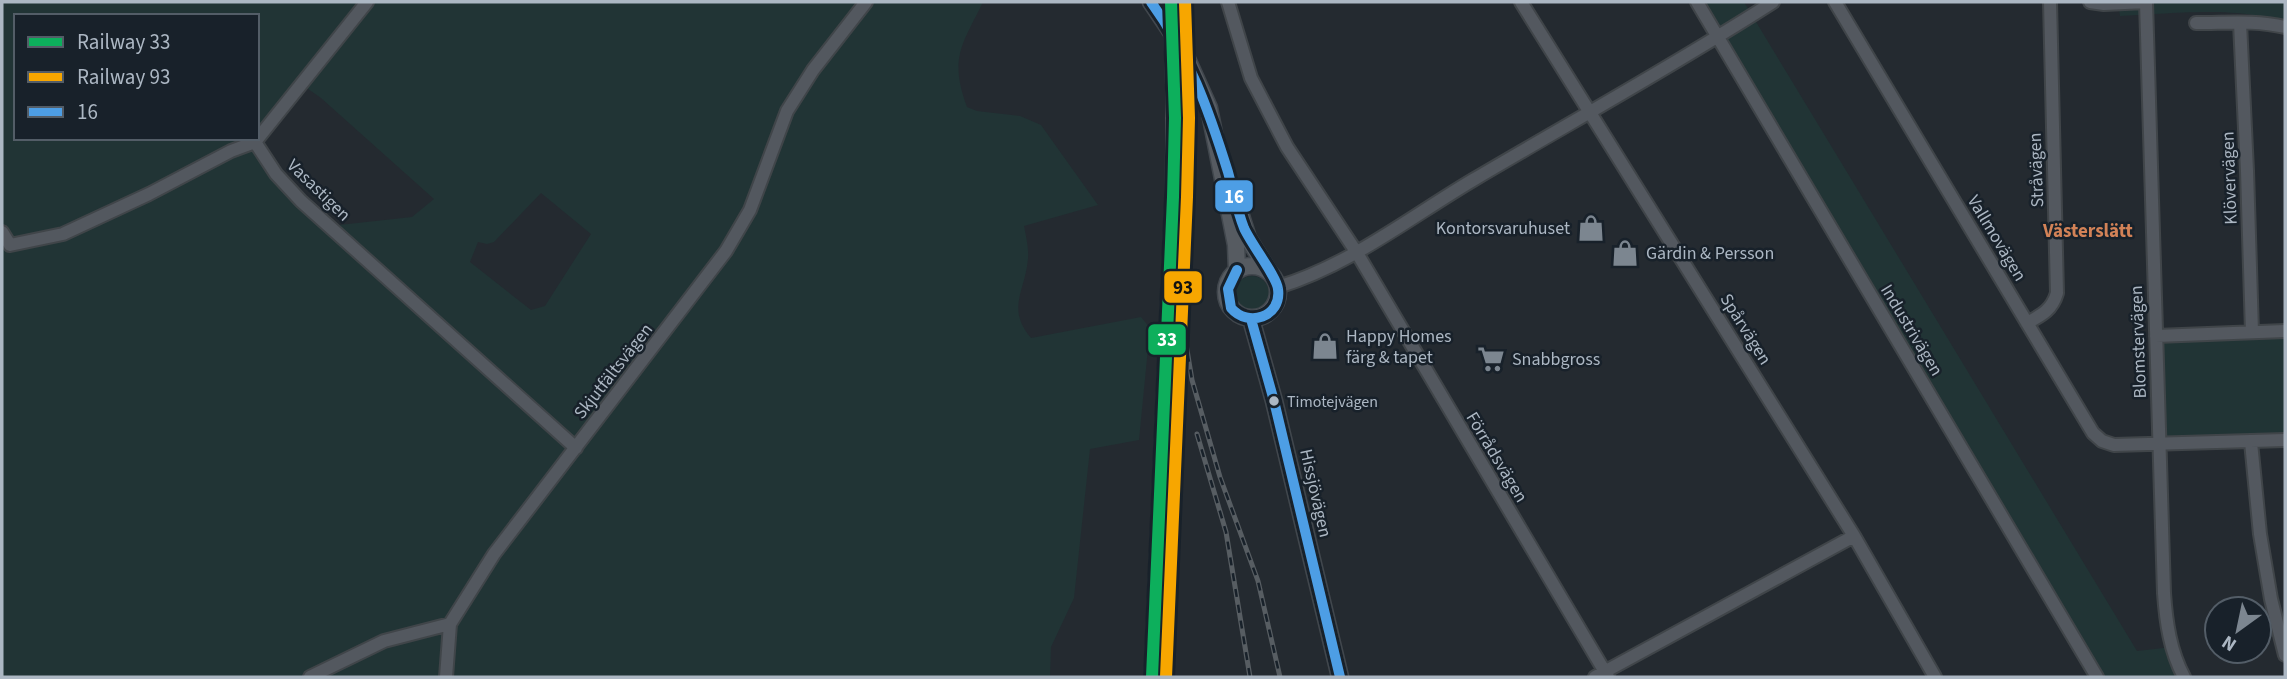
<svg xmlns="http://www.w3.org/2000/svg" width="2287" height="679" viewBox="0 0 2287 679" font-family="'Source Sans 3',sans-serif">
	<rect width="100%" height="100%" fill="#242a30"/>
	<path fill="#213435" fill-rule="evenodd" d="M2,2H983C962,45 949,58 967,107L977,111L1020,116L1041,125L1098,205L1024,226C1026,236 1029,249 1028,259C1025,292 1006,308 1031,338L1141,317L1150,328L1139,440L1090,449L1074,598L1051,647L1050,677H2ZM16,16H257V138H16ZM301,84L321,98L434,199L412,217L330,226L255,142ZM541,193L591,234L545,306L531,310L470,262L478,242L487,244L494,242Z
		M1697,2H1744L2137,651L2172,647L2184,677H2097Z
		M2118,2H2285V27C2254,3 2161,15 2120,16Z
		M1235 293a17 17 0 1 1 34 0a17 17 0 1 1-34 0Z
		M2285,334V437H2167L2157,352L2162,345L2172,338Z"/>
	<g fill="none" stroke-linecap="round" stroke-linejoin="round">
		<defs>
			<path id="minor" d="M1228,2L1251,78L1287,147L1357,253L1608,677
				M1521,2L1854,536L1935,677
				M1697,2L2097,677
				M1835,2L2093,433L2102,441L2114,445L2285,440
				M2090,2L2104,4L2146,2
				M2146,2L2164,593C2166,622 2170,651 2184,677
				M2196,23C2228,23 2254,20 2285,27
				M2240,23L2247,171L2252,332
				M255,142L276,174L301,201L576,448
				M255,142L367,2
				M2,232L10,245L63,234L149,194L231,151L255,142
				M1278,287C1350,265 1409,218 1473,180C1573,121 1675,65 1773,2
				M2027,323C2042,315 2052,310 2057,293L2050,2
				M2156,336L2285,331
				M2251,442L2260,534L2271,599L2285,655
				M310,677L384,641L450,624L494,554L726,251L750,210L787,111L813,70L866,2
				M446,677L450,624
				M1595,677L1854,536"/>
			<path id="major" d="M1151,2L1182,48L1209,108L1236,245L1237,270
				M1237,203L1248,238L1269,272
				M1226 292a26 26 0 1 1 52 0a26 26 0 1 1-52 0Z
				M1251,319L1274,401L1340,677"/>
		</defs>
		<use href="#minor" stroke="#404549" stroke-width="16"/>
		<use href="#major" stroke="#41474d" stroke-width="19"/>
		<use href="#minor" stroke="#53585f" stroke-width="12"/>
		<use href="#major" stroke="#565b61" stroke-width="16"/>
		<defs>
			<path id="rail" d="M1183,203L1186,116
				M1185,338L1192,380L1220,477L1258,581L1280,677
				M1197,434L1226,532L1250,677
				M1146,677L1167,196L1168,103L1165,2"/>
		</defs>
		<use href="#rail" stroke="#575d62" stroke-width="5"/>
		<use href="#rail" stroke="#18212a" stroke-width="2.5" stroke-dasharray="8" stroke-linecap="butt"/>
		<defs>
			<path id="bus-1" d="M1151,2C1189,54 1209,111 1228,172C1233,190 1237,210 1244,228C1251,244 1277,277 1278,289C1282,317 1248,328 1231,308L1228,289L1237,270
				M1251,319L1274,401L1340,677"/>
		</defs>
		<use href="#bus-1" stroke="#18212a" stroke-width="16"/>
		<use href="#bus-1" stroke="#4d9ee5" stroke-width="10"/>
		<defs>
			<path id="rail-1" d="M1152,677L1173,197L1175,118L1171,2"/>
			<path id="rail-2" d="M1166,677L1187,197L1189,118L1185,2"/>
		</defs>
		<use href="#rail-1" stroke="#18212a" stroke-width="18"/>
		<use href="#rail-2" stroke="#18212a" stroke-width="18"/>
		<use href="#rail-1" stroke="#0daf5c" stroke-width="12"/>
		<use href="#rail-2" stroke="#f7a600" stroke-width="12"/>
	</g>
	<defs>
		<symbol id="shop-bare" viewBox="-9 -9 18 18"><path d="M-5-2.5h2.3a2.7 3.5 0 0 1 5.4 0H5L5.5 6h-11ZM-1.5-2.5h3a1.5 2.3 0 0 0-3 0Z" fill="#7c8690" stroke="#18212a" stroke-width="2.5" paint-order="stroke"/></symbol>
		<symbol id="supermarket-bare" viewBox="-9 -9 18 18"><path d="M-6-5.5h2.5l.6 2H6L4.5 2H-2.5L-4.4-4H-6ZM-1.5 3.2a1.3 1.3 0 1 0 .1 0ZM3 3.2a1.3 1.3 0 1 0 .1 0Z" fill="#7c8690" stroke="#18212a" stroke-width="2.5" paint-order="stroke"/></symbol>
	</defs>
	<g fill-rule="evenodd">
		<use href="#shop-bare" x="1572" y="209" width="38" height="38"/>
		<use href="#shop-bare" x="1606" y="234" width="38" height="38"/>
		<use href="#shop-bare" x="1306" y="327" width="38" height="38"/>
		<use href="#supermarket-bare" x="1472" y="340" width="38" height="38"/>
	</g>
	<circle fill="#acb7c3" stroke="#18212a" stroke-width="2.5" cx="1274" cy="401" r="6"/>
	<g text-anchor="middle" stroke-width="5" stroke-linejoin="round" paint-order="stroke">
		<g font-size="16" fill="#acb7c3" stroke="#18212a" text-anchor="start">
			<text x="1287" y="407">Timotejvägen</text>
		</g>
		<g font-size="18" fill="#acb7c3" stroke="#18212a">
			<text transform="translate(2036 170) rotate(-92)" y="6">Stråvägen</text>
			<text transform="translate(2229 178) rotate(-92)" y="6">Klövervägen</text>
			<text transform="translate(319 190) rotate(44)" y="6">Vasastigen</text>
			<text transform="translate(1997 238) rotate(59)" y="6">Vallmovägen</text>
			<text transform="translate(1746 329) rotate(58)" y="6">Spårvägen</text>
			<text transform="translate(1912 330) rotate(59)" y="6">Industrivägen</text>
			<text transform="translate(2138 342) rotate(-92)" y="6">Blomstervägen</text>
			<text transform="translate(613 371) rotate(-52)" y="6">Skjutfältsvägen</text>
			<text transform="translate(1497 457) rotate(59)" y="6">Förrådsvägen</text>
			<text transform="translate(1316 493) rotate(77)" y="6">Hissjövägen</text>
		</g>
		<g font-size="18" fill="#acb7c3" stroke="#18212a" text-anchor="start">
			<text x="1570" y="234" text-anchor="end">Kontorsvaruhuset</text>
			<text x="1646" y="259">Gärdin &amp; Persson</text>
			<text x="1346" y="342">Happy Homes<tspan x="1346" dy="21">färg &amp; tapet</tspan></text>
			<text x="1512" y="365">Snabbgross</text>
		</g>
		<g font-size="19" font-weight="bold" fill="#d28257" stroke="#18212a">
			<text x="2088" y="237">Västerslätt</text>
		</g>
	</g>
	<g stroke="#18212a" stroke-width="2.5">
		<rect x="1214" y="179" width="40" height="34" rx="7" fill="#4d9ee5"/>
		<rect x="1163" y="270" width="40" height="34" rx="7" fill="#f7a600"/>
		<rect x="1147" y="323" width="40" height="33" rx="7" fill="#0daf5c"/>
	</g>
	<g font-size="19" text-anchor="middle" font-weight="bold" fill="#fff">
		<text x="1234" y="203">16</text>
		<text x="1167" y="346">33</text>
	</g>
	<g font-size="19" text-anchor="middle" font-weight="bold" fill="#111">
		<text x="1183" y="294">93</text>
	</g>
	<rect width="2287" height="679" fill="none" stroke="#acb7c3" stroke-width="7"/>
	<rect x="14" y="14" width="245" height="126" fill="#18212a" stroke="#535d67" stroke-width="2"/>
	<rect x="28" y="37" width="35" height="10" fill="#0daf5c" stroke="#535d67" stroke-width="2"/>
	<text x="77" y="49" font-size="21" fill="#acb7c3">Railway 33</text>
	<rect x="28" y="72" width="35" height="10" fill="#f7a600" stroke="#535d67" stroke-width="2"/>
	<text x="77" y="84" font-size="21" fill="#acb7c3">Railway 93</text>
	<rect x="28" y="107" width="35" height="10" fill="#4d9ee5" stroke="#535d67" stroke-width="2"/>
	<text x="77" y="119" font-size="21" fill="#acb7c3">16</text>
	<g transform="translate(2238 630) rotate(213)"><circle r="33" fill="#18212a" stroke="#535d67" stroke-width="2"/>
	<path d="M0-5L12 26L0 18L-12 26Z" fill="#7c8690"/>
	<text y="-10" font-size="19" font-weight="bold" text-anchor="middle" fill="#acb7c3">N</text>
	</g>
</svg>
